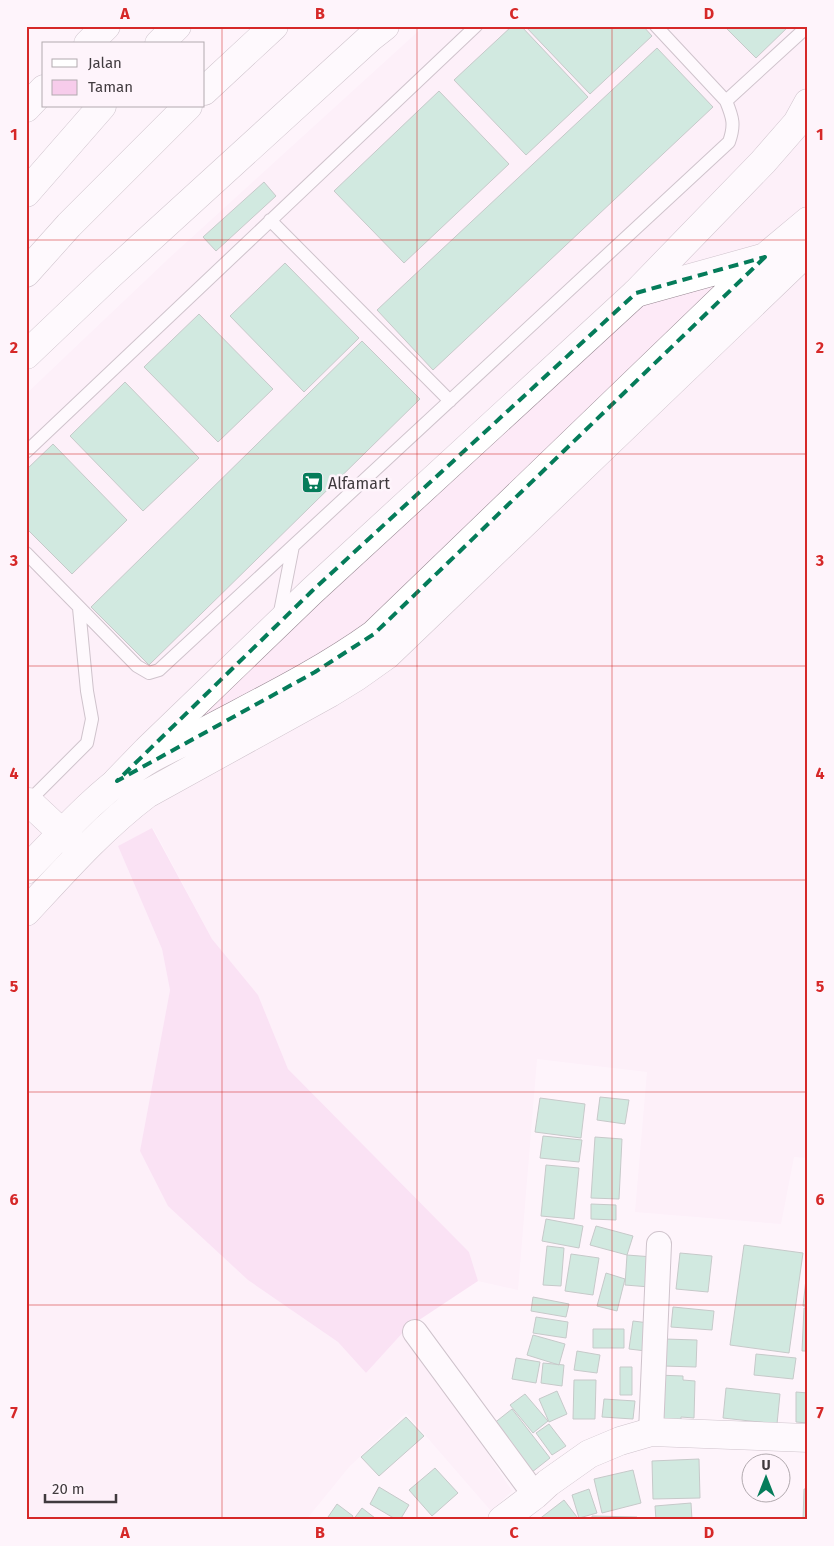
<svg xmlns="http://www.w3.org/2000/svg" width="834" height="1546" viewBox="0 0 834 1546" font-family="'Fira Sans',sans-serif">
	<rect width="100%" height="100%" fill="#fef4fb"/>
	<path fill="#fdeaf7" d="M424,26H808V1158L794,1157L781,1224L635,1212L647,1072L537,1059L518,1290L478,1281L469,1252L288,1069L258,995L212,939L153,828L118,846L162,949L170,990L140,1151L248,1280L338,1342L366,1373L407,1328L512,1491L491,1511L406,1413L349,1467L306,1520H26V394L167,260Z"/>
	<path fill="#f7cceb" d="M152,828L212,939L258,995L288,1069L469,1252L478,1281L407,1328L366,1373L338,1342L248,1280L168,1206L140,1151L170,990L162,949L118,846Z"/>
	<path fill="#9cdcbf" stroke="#83958c" d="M512,26H521L588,97L526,155L454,80Z
		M525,26H643L652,36L590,94Z
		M724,26H789L756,58Z
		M657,48L713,107L433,370L377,310Z
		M439,91L509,164L404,263L334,191Z
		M264,182L276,196L216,251L203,237Z
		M285,263L359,338L304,392L230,316Z
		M199,314L273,389L218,442L144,367Z
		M362,341L420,399L149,665L91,607Z
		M125,382L199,458L143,511L70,436Z
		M53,444L127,520L72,574L26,528V470Z
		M600,1097L629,1100L625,1124L597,1120Z
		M540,1098L585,1104L581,1138L535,1132Z
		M543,1136L582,1140L579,1162L540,1158Z
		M595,1137L622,1139L619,1199L591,1198Z
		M546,1165L579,1168L574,1219L541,1216Z
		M591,1204L616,1205V1220L591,1219Z
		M546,1219L583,1226L579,1248L542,1241Z
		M596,1226L633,1236L627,1255L590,1245Z
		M744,1245L803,1253L789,1353L730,1345Z
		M547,1246L564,1248L561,1286L543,1285Z
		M680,1253L712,1256L708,1292L676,1289Z
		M571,1254L599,1258L593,1295L565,1291Z
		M627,1255L653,1257L650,1287L625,1285Z
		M606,1273L625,1279L617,1311L597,1306Z
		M806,1279L808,1280V1307L803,1306Z
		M533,1297L569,1304L566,1317L531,1311Z
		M673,1307L714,1311L712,1330L671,1327Z
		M804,1308H808V1351H802Z
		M536,1317L568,1322L566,1338L533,1333Z
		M633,1321L649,1323L646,1351L629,1349Z
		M593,1329H624V1348H593Z
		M533,1335L565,1344L559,1365L527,1355Z
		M665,1339L697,1340L696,1367L664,1366Z
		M577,1351L600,1355L597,1373L574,1370Z
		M756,1354L796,1358L793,1379L754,1375Z
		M516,1358L540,1362L536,1383L512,1379Z
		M543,1363L564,1365L562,1386L541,1383Z
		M620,1367H632V1395H620Z
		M657,1375L683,1376V1380L695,1381L694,1418L681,1417V1424L655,1422Z
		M574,1380H596L595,1419H573Z
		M726,1388L780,1394L777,1424L723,1418Z
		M557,1391L567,1414L549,1422L539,1399Z
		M796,1392L808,1393V1423L796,1422Z
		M525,1394L548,1421L533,1433L510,1405Z
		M604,1399L635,1401L633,1419L602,1417Z
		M512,1409L550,1458L527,1476L488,1428Z
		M406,1417L424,1436L379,1476L361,1457Z
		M549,1424L566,1446L552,1455L536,1433Z
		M699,1459L700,1498L653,1499L652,1461Z
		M435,1468L458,1493L432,1516L409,1490Z
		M633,1470L641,1503L602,1513L594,1479Z
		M379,1487L409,1505L400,1520H397L370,1504Z
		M589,1489L597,1513L579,1518L572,1495Z
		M804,1489H808V1520H803Z
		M564,1500L577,1517L574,1520H538Z
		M691,1503L692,1520H656L655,1506Z
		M337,1504L353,1516L350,1520H326Z
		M362,1508L375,1518L374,1520H353Z
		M592,1516L637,1517V1520H592Z"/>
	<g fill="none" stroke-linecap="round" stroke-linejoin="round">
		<defs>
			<path id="lane" d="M726,101L808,26
				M270,220L450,401
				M26,452L476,26
				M26,553L137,666L149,673L159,670L293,546
				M279,617L293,546L729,142C735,125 733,118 726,101L656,26
				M28,802L87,743L92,719L87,691L79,608"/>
			<path id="street" d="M415,1332L535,1495
				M651,1432L659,1244"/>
			<path id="secondary" d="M636,293L762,258
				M29,802L75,845
				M26,870C63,832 100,790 145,762C160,753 176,746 192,738C253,705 317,675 374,634L765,257L808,221
				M26,912C65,870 102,828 147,794L330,693L356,677L387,655L808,251
				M502,1520L535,1495L548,1483L589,1454L620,1441L651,1432L808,1438"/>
			<path id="highway" d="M88,44L106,26
				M159,44L177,26
				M204,91L274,26
				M26,108L44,89
				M26,193L102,106
				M26,273L69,225L188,106
				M26,355L110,275L371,37L385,26
				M117,781L147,750L312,591L636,293L763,162L797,123L808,103"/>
		</defs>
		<use href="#lane" stroke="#978892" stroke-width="14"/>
		<use href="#street" stroke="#978892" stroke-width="26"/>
		<use href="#secondary" stroke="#978892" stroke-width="29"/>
		<use href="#highway" stroke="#978892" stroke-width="29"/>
		<use href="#lane" stroke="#fff" stroke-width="12"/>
		<use href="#street" stroke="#fff" stroke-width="24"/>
		<use href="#secondary" stroke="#fff" stroke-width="28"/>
		<use href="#highway" stroke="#fff" stroke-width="28"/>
	</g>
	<path d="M0 0H834V1546H0ZM765,257L374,634L315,672L117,781L312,591L636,293Z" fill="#fef4fb" fill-opacity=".55" fill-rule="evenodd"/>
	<path fill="none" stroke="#057c5a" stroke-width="4" stroke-dasharray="10 6" stroke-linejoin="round" d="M765,257L374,634L315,672L117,781L312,591L636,293Z"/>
	<path fill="none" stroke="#d62828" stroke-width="1" stroke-opacity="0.55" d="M222,26V1520M417,26V1520M612,26V1520M26,240H808M26,454H808M26,666H808M26,880H808M26,1092H808M26,1305H808"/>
	<defs>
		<symbol id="supermarket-square" viewBox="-11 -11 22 22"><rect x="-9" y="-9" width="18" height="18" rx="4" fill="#057c5a" stroke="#fef4fb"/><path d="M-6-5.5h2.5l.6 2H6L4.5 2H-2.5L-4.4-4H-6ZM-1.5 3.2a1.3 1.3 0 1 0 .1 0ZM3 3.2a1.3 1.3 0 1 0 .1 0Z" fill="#fff"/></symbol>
	</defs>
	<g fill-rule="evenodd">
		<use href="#supermarket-square" x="300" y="470" width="25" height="25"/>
	</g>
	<g text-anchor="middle" stroke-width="5" stroke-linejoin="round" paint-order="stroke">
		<g font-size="16" fill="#403a3e" stroke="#fef4fb" text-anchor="start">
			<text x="328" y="489">Alfamart</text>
		</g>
	</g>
	<rect width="834" height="1546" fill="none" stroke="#fef4fb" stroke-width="55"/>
	<rect x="42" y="42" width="162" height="65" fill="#fef4fb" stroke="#b2aaaf"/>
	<rect x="52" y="59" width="25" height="8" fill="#ffffff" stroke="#b2aaaf"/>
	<text x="88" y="68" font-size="15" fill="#403a3e">Jalan</text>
	<rect x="52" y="80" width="25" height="15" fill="#f7cceb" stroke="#b2aaaf"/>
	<text x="88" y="92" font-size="15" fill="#403a3e">Taman</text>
	<g transform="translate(766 1478)"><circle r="24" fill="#fef4fb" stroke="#b2aaaf"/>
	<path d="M0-4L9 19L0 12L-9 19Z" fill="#057c5a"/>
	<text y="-8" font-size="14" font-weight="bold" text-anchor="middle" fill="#403a3e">U</text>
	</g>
	<path d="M45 1494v8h71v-8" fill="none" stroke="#403a3e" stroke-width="2.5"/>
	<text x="52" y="1494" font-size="15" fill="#403a3e" stroke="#fef4fb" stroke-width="4" paint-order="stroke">20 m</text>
	<rect x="28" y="28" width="778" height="1490" fill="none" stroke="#d62828" stroke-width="2"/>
	<g font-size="16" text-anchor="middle" font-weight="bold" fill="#d62828">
		<text x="125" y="19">A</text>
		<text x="320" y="19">B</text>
		<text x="514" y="19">C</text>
		<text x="709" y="19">D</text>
		<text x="14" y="140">1</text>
		<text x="820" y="140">1</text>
		<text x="14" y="353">2</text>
		<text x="820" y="353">2</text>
		<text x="14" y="566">3</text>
		<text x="820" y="566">3</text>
		<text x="14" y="779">4</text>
		<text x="820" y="779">4</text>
		<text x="14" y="992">5</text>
		<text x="820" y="992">5</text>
		<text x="14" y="1205">6</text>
		<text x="820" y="1205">6</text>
		<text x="14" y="1418">7</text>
		<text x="820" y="1418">7</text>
		<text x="125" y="1538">A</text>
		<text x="320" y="1538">B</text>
		<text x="514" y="1538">C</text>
		<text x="709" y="1538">D</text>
	</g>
</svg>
